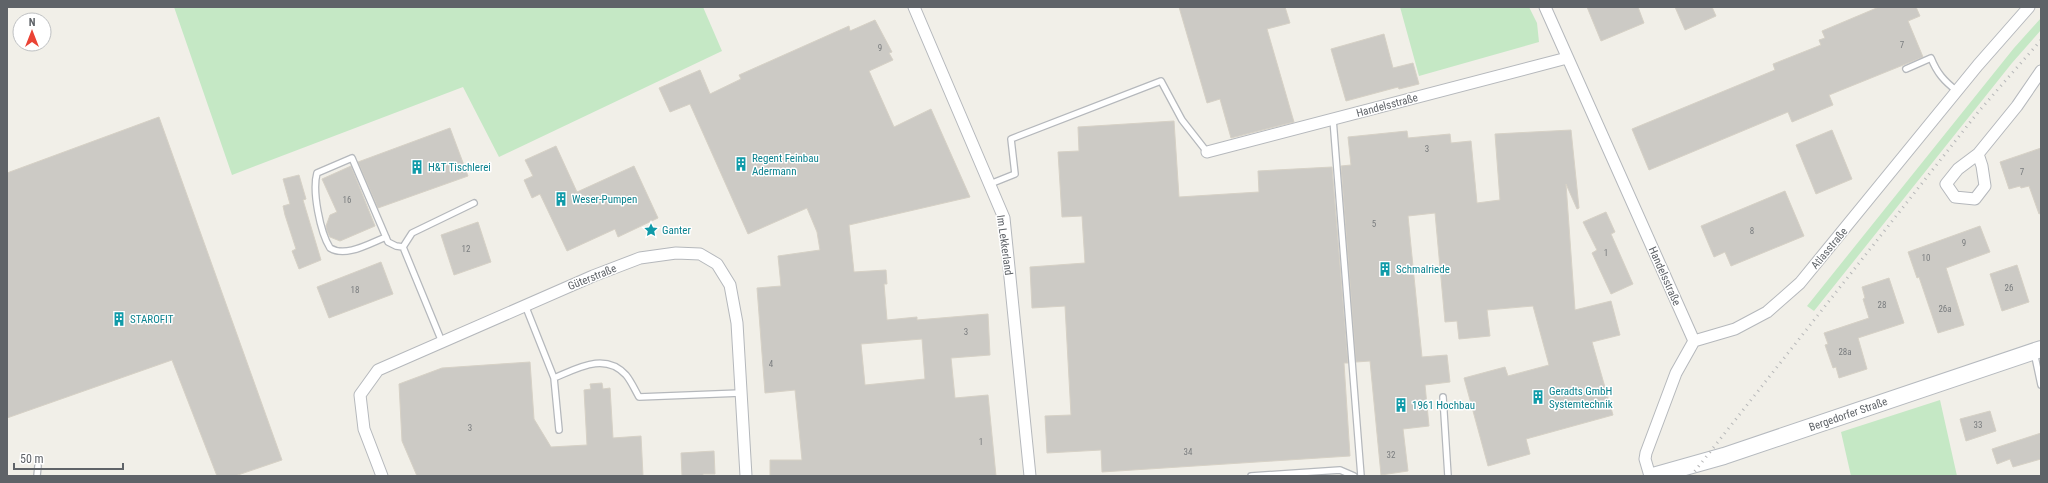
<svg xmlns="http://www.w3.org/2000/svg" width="2048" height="483" viewBox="0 0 2048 483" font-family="'Roboto Condensed',sans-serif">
	<rect width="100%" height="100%" fill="#f1efe8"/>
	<path fill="#c5e8c5" d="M174,7H703L722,51L499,157L463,87L232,175Z
		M1400,7H1529L1537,23L1539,42L1419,76Z
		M2041,18V30L2012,63L1814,311L1807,306L2014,48Z
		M1940,400L1957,476H1851L1841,432Z"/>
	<path fill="#cccac5" stroke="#d6d1c6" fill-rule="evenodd" d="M1179,7H1285L1290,23L1267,29L1294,122L1231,138L1220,99L1207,103Z
		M1587,7H1638L1644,23L1601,41Z
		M1675,7H1712L1716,16L1685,30Z
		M1879,7H1916L1920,16L1908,21L1923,57L1829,95L1833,105L1792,122L1788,112L1649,170L1632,129L1775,70L1773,64L1821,45L1819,40L1825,38L1822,31Z
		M875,20L892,52L889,53L893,60L869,71L894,127L931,109L970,197L849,225L854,272L886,270L887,284H884L887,320L917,317V320L988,314L990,355L951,358L955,398L988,395L996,476H770V460H802L795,390L765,393L757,288L781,286L778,256L820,250L817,232L807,208L748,234L690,104L670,112L659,88L700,70L710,94L741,79L739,75L849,26L850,31ZM922,339L925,379L865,385L861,344Z
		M1384,34L1393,68L1413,63L1419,84L1399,89L1398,87L1346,101L1331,49Z
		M159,117L282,460L235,476H217L172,360L7,418V173Z
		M1174,121L1179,197L1259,192L1258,171L1332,167L1348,363H1344L1350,456L1102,472L1101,450L1047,453L1045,416L1071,415L1065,306L1032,308L1030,267L1085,263L1082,216L1062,217L1058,152L1079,151L1078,127Z
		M450,128L468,176L378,208L358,162Z
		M1571,130L1579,208L1577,209L1566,184L1575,310L1611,301L1620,335L1592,342L1613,415L1526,439L1530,454L1488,466L1464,378L1505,367L1508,376L1549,365L1533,306L1487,310L1490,336L1459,339L1457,321L1445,322L1435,213L1408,216L1422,357L1447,355L1450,382L1425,385L1429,426L1403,429L1408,471L1381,475L1370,361L1356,362L1341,166L1351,165L1348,137L1407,131L1408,138L1450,134L1451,143L1471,141L1477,203L1500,200L1495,134Z
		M1832,130L1852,179L1816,194L1796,145Z
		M556,146L577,192L634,166L658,218L618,237L615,229L567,251L540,194L532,198L524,180L533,176L525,160Z
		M2041,148V213L2039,214L2029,186L2021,188L2020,186L2009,189L2000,162Z
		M351,166L375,226L340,241L330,237L327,231L326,226L330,215L337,212L322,179Z
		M299,175L306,199L303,200L321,260L299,269L292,251L296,249L285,215L283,206L290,204L283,179Z
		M1785,191L1804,236L1731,266L1725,252L1714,257L1701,226Z
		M1606,212L1615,232L1611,234L1633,284L1611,294L1592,253L1597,250L1583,222Z
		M478,222L491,262L454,275L441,235Z
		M1980,226L1990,252L1946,268L1964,325L1938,333L1919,277L1917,278L1908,252Z
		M381,262L393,294L329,318L317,287Z
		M2017,265L2029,302L2002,311L1990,274Z
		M1889,278L1904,323L1858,338L1867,369L1839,378L1836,367L1833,368L1825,345L1828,344L1824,333L1869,318L1863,299L1865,298L1862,287Z
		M530,362L534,419L551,447L587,445L584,390L591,389L590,384L602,383L603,389L610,388L613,438L641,436L643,476H417L402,441L399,384L442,368Z
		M1990,411L1996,431L1966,441L1960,419Z
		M2041,433V459L2013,467L2010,459L1997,464L1992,449Z
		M714,451L715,474H703V476H682L681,453Z"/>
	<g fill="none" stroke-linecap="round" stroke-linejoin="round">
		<defs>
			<path id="lane" d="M1906,69L1931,58C1937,73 1944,81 1957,91
				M1333,119L1361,476
				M990,184L1015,174L1011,139L1161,81L1182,120L1207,152
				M386,237C370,243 346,258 330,248C320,232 312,191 317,173L352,158L388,242L396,246L403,247
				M525,305L554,378C578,368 605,352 626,375C631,381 635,390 639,397L741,393
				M442,342L403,247L412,233L474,203
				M2034,352L2041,385
				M554,378L559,430
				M1443,397L1448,476
				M37,476L38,466
				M1251,476L1340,470L1354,476"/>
			<path id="street" d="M914,7L1004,218L1030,476
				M1545,7L1694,341
				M1207,152L1567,58
				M1978,154L1982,166L1985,186L1975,199L1955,197L1946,184L1958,169L1978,154L2017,106L2041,71
				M382,476L364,429L360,395L378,370L593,276L640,258L676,253L700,254L717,264L730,285L737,323L746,476
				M1650,476L1645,459L1646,453L1676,373L1694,341L1735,329L1767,312L1800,283L1978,65L2029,7"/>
			<path id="secondary" d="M1653,476L1724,456L2041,349"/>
		</defs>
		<use href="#lane" stroke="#b5b8bc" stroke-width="8"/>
		<use href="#street" stroke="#b5b8bc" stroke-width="13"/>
		<use href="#secondary" stroke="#b6babf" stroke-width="18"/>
		<use href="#lane" stroke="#fff" stroke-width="5.5"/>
		<use href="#street" stroke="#fff" stroke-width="11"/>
		<use href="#secondary" stroke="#fff" stroke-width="16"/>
		<path stroke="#b6b7b8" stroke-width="3" stroke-dasharray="1 5" stroke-linecap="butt" d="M1691,476L1979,111L2041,40"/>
	</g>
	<defs>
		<symbol id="building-bare" viewBox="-9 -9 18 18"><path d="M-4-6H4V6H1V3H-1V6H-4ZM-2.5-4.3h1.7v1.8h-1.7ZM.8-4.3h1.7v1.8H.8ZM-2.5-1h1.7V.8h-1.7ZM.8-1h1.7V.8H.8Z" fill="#0f9aa8" stroke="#fff" stroke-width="2.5" paint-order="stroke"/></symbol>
		<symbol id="sight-bare" viewBox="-9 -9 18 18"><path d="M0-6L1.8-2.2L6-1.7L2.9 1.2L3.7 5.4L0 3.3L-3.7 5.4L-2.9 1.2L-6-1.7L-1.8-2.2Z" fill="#0f9aa8" stroke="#fff" stroke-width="2.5" paint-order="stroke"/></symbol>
	</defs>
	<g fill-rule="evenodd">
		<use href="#building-bare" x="731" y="154" width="20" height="20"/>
		<use href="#building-bare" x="407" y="157" width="20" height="20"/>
		<use href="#building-bare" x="551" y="189" width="20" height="20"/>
		<use href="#sight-bare" x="641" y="220" width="20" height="20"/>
		<use href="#building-bare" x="1375" y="259" width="20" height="20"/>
		<use href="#building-bare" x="109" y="309" width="20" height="20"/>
		<use href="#building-bare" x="1528" y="387" width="20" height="20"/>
		<use href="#building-bare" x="1391" y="395" width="20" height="20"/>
	</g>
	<g text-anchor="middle" stroke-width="3" stroke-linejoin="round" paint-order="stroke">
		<g font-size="9" fill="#7a7d7f">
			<text x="1902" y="48">7</text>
			<text x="880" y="51">9</text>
			<text x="1427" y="152">3</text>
			<text x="2022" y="175">7</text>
			<text x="347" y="203">16</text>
			<text x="1374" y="227">5</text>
			<text x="1752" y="234">8</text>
			<text x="1964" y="246">9</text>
			<text x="466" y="252">12</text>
			<text x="1606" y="256">1</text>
			<text x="1926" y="261">10</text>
			<text x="2009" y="291">26</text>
			<text x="355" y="293">18</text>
			<text x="1882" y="308">28</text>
			<text x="1945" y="312">26a</text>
			<text x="966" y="335">3</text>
			<text x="1845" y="355">28a</text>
			<text x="771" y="367">4</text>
			<text x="1978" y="428">33</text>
			<text x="470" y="431">3</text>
			<text x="981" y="445">1</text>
			<text x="1188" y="455">34</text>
			<text x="1391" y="458">32</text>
		</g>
		<g font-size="11" fill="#5f6368" stroke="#fff">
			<text transform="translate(1387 105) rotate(-15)" y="4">Handelsstraße</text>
			<text transform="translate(1005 245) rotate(82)" y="4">Im Lekkerland</text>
			<text transform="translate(1829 248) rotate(-50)" y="4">Atlasstraße</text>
			<text transform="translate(1665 276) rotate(66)" y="4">Handelsstraße</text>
			<text transform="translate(592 277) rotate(-22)" y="4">Güterstraße</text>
			<text transform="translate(1848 414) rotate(-19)" y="4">Bergedorfer Straße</text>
		</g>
		<g font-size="11" fill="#0d838f" stroke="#fff" text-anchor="start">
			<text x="752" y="162">Regent Feinbau<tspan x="752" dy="13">Adermann</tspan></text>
			<text x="428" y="171">H&amp;T Tischlerei</text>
			<text x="572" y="203">Weser-Pumpen</text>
			<text x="662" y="234">Ganter</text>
			<text x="1396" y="273">Schmalriede</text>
			<text x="130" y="323">STAROFIT</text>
			<text x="1549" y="395">Geradts GmbH<tspan x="1549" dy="13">Systemtechnik</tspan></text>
			<text x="1412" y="409">1961 Hochbau</text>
		</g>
	</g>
	<rect width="2048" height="483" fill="none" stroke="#5f6368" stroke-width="16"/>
	<g transform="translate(32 32)"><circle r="19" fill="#ffffff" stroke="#bfc1c3"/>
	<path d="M0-3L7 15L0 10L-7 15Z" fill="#ea4335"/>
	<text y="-6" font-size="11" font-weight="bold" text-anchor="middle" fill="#5f6368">N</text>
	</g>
	<path d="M14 463v6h109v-6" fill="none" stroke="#5f6368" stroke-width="2"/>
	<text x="20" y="463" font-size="12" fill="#5f6368" stroke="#ffffff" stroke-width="3" paint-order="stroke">50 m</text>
</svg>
